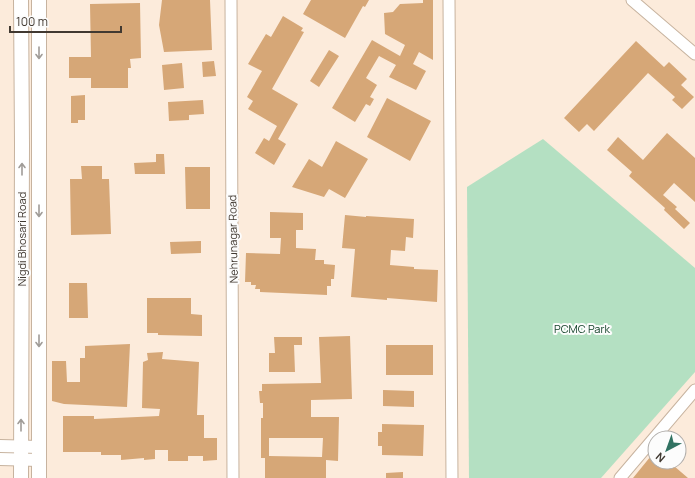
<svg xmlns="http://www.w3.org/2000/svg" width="695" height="478" viewBox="0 0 695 478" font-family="Manrope,sans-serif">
	<rect width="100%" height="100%" fill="#fcebdb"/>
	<path fill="#b4e0c2" d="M543,139L695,268V372L601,478H469L467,187Z"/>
	<path fill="#d6a777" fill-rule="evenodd" d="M162,0H210L212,50L164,52L159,25Z
		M311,0H369L365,7L363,6L345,38L303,14Z
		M423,0H433V60L419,52L413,64L426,71L416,90L389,77L396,65L379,56L366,78L377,85L370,97L374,99L370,106L366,104L355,122L332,108L372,40L400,56L405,45L385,34L384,13L393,12L400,4L423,3Z
		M140,3L141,58L130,59L131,68H128V88H91V78H69V57H91L90,4Z
		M283,16L303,28L301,31L304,32L272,89L298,104L278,139L286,144L274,165L255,153L264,138L269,141L277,126L248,109L253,101L247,97L262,71L248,64L266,34L271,37Z
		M636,41L664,67L669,62L687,79L681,85L694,97L682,109L672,100L675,97L648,73L594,131L587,124L579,132L564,118Z
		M329,50L339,56L319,87L310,81Z
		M214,61L216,76L203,77L202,62Z
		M182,63L184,88L164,90L162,65Z
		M85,95V120H78V123H71V96Z
		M387,98L431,121L410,161L367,137Z
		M203,100L204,114L189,115V120L169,121L168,102Z
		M667,133L695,158V202L674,183L663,195L677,207L675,209L690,223L684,229L664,210L665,208L629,176L632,172L607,150L618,137L643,160Z
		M336,141L368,159L345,198L329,189L324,197L292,187L309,159L322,167Z
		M156,154H164L165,174H135L134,163L156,162Z
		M81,166H102V179H109L111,234L71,235L70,179H82Z
		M185,167H210V209H186Z
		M270,212L303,213V230H296V248L316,249L315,260H324V264L335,265L334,279H331V286H327V295L260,292V289H255L256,285H251V282H245L246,253L280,254L281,238H270Z
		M345,215L366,217V216L414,219L413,238L406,237L405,251L391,250L390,265L414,267V269L438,270L437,302L387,298V300L351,297L355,249L342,248Z
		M201,241V253L171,254L170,242Z
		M69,283H87L88,318H69Z
		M147,298H191V314L202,315V336L158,335V333H147Z
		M350,336L352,399L311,400V417H339L338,461L326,460V478H265V458H261V418H263V403H260L259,391H262V384L321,383L319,337ZM269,438H323L322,457L269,456Z
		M274,337H302V345H294L295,372H269V353H275Z
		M130,344L127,407L64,404L52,401V361H66L67,382H80V358H85V346Z
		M386,345H433V375H386Z
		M163,352L162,359L199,362L197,415H204V438H217V460L203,461V456H188V461H168V450H155V459L144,460V458L121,460V455H101V452H63V416H94V419L159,416L160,409L142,408L143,362L148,360L147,353Z
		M383,390L414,391V407L383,406Z
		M382,424L424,425L423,456L382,455V446H378V432H382Z
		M655,451V462H665L672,468L674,466L688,478H633Z
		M403,472V478H386V473Z"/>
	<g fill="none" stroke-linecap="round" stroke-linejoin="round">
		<defs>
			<path id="tertiary" d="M231,0L233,478
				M449,0L452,478
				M632,0L695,54
				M620,478L695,390"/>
			<path id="secondary" d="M0,446L39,447
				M0,459L39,460"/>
			<path id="primary" d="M21,0L22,144L21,478
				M39,0V478"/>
		</defs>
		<use href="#tertiary" stroke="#c7b39f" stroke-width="13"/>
		<use href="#secondary" stroke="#c7b39f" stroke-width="14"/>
		<use href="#primary" stroke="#c7b39f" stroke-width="16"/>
		<use href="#tertiary" stroke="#fff" stroke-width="11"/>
		<use href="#secondary" stroke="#fff" stroke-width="12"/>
		<use href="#primary" stroke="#fff" stroke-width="14"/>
	</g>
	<defs><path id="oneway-shaft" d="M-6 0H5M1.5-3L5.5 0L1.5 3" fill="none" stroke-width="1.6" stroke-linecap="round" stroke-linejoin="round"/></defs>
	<g stroke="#a09c98">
		<use href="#oneway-shaft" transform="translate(39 53) rotate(90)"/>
		<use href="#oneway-shaft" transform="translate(22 169) rotate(-90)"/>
		<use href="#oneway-shaft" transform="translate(39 211) rotate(90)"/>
		<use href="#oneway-shaft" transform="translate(39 341) rotate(90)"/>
		<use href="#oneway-shaft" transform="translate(21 425) rotate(-90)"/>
	</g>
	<g text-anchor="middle" stroke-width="4" stroke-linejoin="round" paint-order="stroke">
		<g font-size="11" fill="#413931" stroke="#fcfcfc">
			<text transform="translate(22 239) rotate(-90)" y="4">Nigdi Bhosari Road</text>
			<text transform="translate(233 239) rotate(-91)" y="4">Nehrunagar Road</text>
		</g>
		<g font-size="11" fill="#0d3d23" stroke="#fcfcfc">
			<text x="582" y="333">PCMC Park</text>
		</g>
	</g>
	<g transform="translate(667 450) rotate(221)"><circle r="19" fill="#fcfcfc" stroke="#b1aeab"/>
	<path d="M0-3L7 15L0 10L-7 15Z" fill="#317262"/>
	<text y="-6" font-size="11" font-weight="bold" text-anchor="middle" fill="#413931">N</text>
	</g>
	<path d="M10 26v6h111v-6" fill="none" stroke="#413931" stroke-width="2"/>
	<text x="16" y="26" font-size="12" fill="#413931" stroke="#fcfcfc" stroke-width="3" paint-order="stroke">100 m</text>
</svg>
